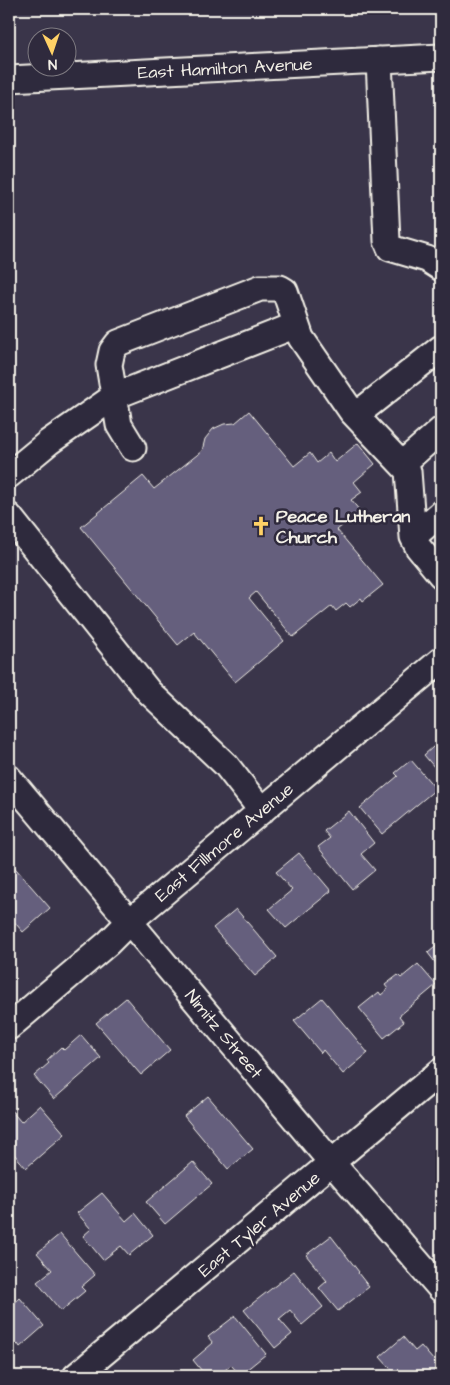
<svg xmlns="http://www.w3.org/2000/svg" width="450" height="1385" viewBox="0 0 450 1385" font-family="'Architects Daughter',sans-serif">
	<rect width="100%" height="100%" fill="#3a354a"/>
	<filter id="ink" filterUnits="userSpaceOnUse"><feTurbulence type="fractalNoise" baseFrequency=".02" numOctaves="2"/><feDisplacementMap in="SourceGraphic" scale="10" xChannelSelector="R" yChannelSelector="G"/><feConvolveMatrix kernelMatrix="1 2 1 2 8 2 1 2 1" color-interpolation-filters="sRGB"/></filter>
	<g filter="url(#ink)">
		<path fill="#655f7d" stroke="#f4f1e8" d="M249,411L294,466L310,453L317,463L329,453L335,462L358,443L375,464L354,482L362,492L351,500L360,511L337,530L383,585L363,601L361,598L350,607L346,603L336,611L332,606L293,637L256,592L249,598L284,641L235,682L194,632L178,645L81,527L143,476L154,489L202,451L205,439L213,429L224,424L235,423Z
			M441,740V775L424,755Z
			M411,760L436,789L382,834L360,808L398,776L395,773Z
			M349,811L374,843L361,854L375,870L352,889L318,847L330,838L324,831Z
			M299,853L331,891L286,928L269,909L292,890L276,872Z
			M9,861L50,908L23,932L9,916Z
			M236,909L277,957L255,976L213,928Z
			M441,942V970L428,953Z
			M418,964L436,985L399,1016L404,1022L384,1038L359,1008L379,992L381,995L388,989L385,985L398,975L401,978Z
			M126,998L170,1050L141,1075L96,1023Z
			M322,998L368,1053L343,1074L323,1050L321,1053L294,1021Z
			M81,1035L101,1058L54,1099L34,1076L49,1063L47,1060L61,1047L64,1050Z
			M208,1096L253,1149L228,1169L184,1116Z
			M40,1105L65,1134L26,1168L9,1148V1108L21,1122Z
			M193,1162L212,1184L165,1224L146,1202Z
			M102,1193L126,1221L135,1213L153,1235L129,1255L121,1246L103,1260L83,1236L91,1229L77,1213Z
			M60,1234L95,1275L81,1287L85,1291L61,1311L37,1282L52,1270L37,1253Z
			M331,1236L359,1272L358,1273L369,1287L338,1311L319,1288L327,1281L306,1255Z
			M294,1271L323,1307L302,1325L290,1310L279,1319L292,1334L275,1348L244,1310Z
			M20,1298L44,1326L20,1347L18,1344L9,1352V1308Z
			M235,1316L266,1354L240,1375L231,1365L218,1376H206L193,1360L213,1343L208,1337Z
			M403,1337L415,1351L421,1346L441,1369V1376H397L380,1357Z
			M173,1370L178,1376H165Z"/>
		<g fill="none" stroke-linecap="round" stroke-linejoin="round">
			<defs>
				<path id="minor" d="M379,60L387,241L390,248L427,259L441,268
					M9,79L441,57
					M356,415L441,348
					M133,448L119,425L109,365L112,351L118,343L260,288H280L285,291L301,338L352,412L408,471L413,537L418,547L441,575
					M402,464L441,430
					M9,475L49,442L115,396L296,325
					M9,516L149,692L226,765L262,811
					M413,537L441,513
					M9,778L332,1163L441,1289
					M9,1027L108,943L129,922L441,660
					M76,1376L441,1071"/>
			</defs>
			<use href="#minor" stroke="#f4f1e8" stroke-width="29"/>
			<use href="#minor" stroke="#2f2a3d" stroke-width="25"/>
		</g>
	</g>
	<defs>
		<symbol id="church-bare" viewBox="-9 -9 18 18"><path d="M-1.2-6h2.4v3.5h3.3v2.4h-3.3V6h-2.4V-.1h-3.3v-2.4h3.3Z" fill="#ffd166" stroke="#2f2a3d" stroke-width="2.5" paint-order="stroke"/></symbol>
	</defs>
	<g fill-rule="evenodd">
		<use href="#church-bare" x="247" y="512" width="28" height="28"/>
	</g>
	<g text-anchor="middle" stroke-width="5" stroke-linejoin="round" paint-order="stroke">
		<g font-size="18" fill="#f4f1e8" stroke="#2f2a3d">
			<text transform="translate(225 68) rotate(-3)" y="6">East Hamilton Avenue</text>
			<text transform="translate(224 842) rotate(-40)" y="6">East Fillmore Avenue</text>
			<text transform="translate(224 1034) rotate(50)" y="6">Nimitz Street</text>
			<text transform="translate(259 1224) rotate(-40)" y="6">East Tyler Avenue</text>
		</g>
		<g font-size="18" font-weight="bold" fill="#f4f1e8" stroke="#2f2a3d" text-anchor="start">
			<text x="276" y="522">Peace Lutheran<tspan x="276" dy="21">Church</tspan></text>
		</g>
	</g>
	<rect width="450" height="1385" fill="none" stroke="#2f2a3d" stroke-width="30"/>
	<rect x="15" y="15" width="420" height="1355" fill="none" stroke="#f4f1e8" stroke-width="2" filter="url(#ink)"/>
	<g transform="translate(52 52) rotate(177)"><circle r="24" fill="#2f2a3d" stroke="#7e7a81"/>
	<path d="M0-4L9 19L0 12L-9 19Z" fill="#ffd166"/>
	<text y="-8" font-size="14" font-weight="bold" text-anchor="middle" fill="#f4f1e8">N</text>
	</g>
</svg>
